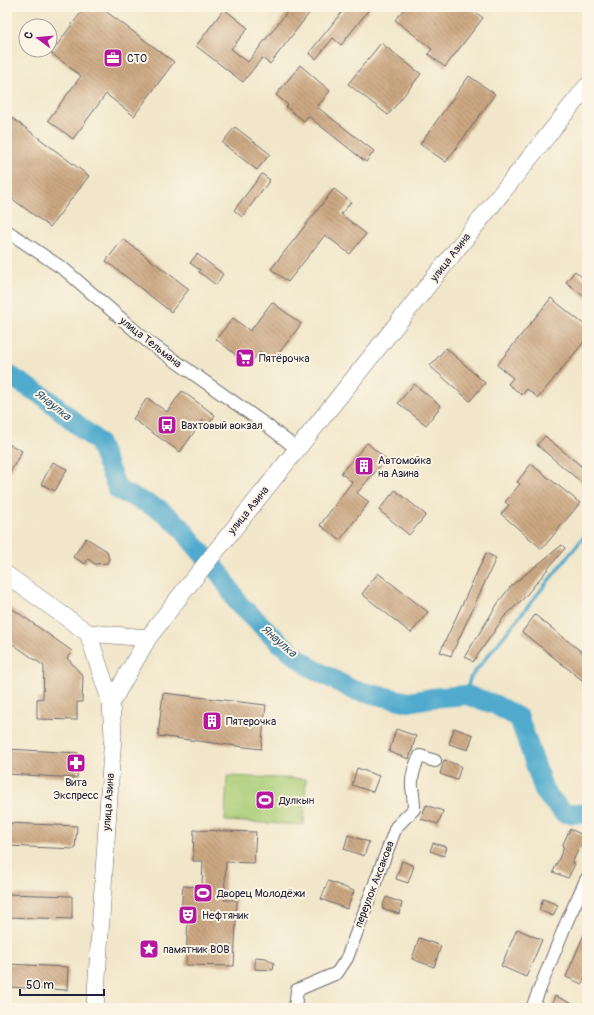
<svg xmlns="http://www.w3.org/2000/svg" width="594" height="1015" viewBox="0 0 594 1015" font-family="Pangolin,sans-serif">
	<defs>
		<pattern id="building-back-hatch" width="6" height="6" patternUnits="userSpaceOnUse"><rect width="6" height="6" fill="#cca782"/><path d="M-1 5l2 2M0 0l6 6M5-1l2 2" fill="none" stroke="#a5886c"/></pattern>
	</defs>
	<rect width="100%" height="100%" fill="#fcf5e5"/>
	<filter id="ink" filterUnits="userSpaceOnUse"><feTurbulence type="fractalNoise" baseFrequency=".025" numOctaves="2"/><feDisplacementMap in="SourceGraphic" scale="8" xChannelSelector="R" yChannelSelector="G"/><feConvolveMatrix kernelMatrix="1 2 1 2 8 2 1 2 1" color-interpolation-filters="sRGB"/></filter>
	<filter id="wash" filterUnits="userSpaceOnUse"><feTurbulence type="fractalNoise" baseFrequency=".012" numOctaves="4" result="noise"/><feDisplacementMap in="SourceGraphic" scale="16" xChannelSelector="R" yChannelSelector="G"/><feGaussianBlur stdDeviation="0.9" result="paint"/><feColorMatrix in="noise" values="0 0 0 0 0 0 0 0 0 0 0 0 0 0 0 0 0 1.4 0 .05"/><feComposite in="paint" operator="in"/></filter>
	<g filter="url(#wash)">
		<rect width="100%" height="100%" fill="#f1e6c9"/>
		<path fill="#a9cc75" stroke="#667758" d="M227,776L306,779L304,825L225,821Z"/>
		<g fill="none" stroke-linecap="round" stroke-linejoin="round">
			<path stroke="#50aacd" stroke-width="3.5" d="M466,695L470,678L587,533"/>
			<path stroke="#50aacd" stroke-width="20" d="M7,374L46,398L98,442L118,490L159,509L179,525L195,545L221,575L238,603L280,643L310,667L353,690L409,702L431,698L466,695L494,704L519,718L545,793L564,813L587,814"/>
		</g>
		<g id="blocks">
			<path fill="url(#building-back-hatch)" d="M85,7H100L174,62L134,116L106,94L73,139L48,120L81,76L51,53Z
				M291,7H314L270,64L262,58L243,82L196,46L224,9L248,28L231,49L248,62Z
				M346,7H371L341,45L333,38L316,59L309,53Z
				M406,7H469L483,18L445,67L428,54L432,49L395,20Z
				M381,43L421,74L388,115L348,84Z
				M300,65L330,91L317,107L374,151L366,162L308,116L304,121L286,107L288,105L276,95Z
				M469,76L495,94L446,162L420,144Z
				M7,114L89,176L50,227L7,195Z
				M235,127L270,154L257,170L222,143Z
				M262,174L270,180L242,217L234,210Z
				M334,189L351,202L341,214L366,234L350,254L325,235L288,282L271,269Z
				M123,239L189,289L171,312L106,261Z
				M197,254L223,274L216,285L199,272L200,270L190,263Z
				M575,271L587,282V299L566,282Z
				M551,298L587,327V338L538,398L527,389L522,395L508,384L513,378L497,365Z
				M272,302L301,324L273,361L260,351L249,365L216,339L233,318L250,331Z
				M446,348L485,383L470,401L430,366Z
				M414,384L441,406L426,425L398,403Z
				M182,391L215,415L209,425L203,420L180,452L133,419L147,398L167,412Z
				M545,436L587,471V487L537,445Z
				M7,443L22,451L7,478Z
				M367,443L386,459L357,493L369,502L340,540L320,525L352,482L341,473Z
				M53,462L67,469L55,491L41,484Z
				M531,464L580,503L542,549L501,514L509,505L505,502L520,484L517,482Z
				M395,490L426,515L409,535L379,510Z
				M86,538L107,551L109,559L107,563L95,564L88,559L85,564L73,557Z
				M562,545L565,548L523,599L504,617L473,662L465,656L500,600L511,586Z
				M486,553L496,558L451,656L440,652Z
				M378,573L428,612L411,633L362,594Z
				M7,605L72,651L67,658L83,676L82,702H77V720L37,719V699L43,698L44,666L7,640Z
				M535,615L587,656V684L522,632Z
				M163,693L266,705L261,749L158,736Z
				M454,728L473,735L468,750L449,744Z
				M396,729L416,736L409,759L389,752Z
				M7,749L78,753L77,778L7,774Z
				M444,760L461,766L457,780L440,774Z
				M357,768L379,776L373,792L352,785Z
				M426,805L443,811L438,824L421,819Z
				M7,823L77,826L75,849L7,846Z
				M570,829L585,836L572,863L575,864L568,878L553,872L564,847L562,846Z
				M194,830L256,832L254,863L226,862L224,900H237L234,966L186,965L188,915H181L183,886L202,887L203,861H193Z
				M348,835L369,842L364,856L344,849Z
				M433,843L447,847L444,856L430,851Z
				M402,861L414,866L408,883L396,879Z
				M328,881L354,891L347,909L321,899Z
				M7,894L72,896V919L7,917Z
				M386,897L402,903L399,914L382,908Z
				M543,899L558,905L553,916L539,910Z
				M587,927V972L582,984L566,977Z
				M517,929L542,940L526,977L501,966Z
				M419,938L441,946L434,967L412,959Z
				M255,957L266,958L274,963L273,970L255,969Z
				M7,964L68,967L67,990L7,987Z
				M555,996L582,1008H550Z"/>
		</g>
	</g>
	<g filter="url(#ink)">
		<use href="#blocks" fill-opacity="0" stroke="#6a676d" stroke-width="1"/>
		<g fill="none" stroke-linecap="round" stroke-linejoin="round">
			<defs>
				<path id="street" d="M7,231L65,270L147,341L269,427L297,449
					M295,1008L297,990L337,973L347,958L396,827L414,809C414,800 413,795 412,787C411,777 415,764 420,756L435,761
					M532,1008L567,921L587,878"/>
				<path id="secondary" d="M7,575L88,633L111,703
					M88,633L148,638
					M95,1008L113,735L111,703L148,638L180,596L587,86"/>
			</defs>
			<use href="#street" stroke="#6a676d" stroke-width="14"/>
			<use href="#secondary" stroke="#6a676d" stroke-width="18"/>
			<use href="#street" stroke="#fff" stroke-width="12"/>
			<use href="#secondary" stroke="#fff" stroke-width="17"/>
		</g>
	</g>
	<defs>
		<symbol id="office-square" viewBox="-11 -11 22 22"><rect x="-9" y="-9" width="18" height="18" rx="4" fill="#b5179e" stroke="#fcf5e5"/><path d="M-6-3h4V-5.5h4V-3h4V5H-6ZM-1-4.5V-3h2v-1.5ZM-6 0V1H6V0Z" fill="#fff"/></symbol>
		<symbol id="supermarket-square" viewBox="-11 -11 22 22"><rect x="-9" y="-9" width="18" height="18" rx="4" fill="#b5179e" stroke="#fcf5e5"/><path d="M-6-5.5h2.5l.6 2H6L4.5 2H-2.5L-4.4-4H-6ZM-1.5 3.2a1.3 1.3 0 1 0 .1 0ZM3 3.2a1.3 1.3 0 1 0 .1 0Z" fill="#fff"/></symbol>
		<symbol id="bus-square" viewBox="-11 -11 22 22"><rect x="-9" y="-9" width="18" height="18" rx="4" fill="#b5179e" stroke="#fcf5e5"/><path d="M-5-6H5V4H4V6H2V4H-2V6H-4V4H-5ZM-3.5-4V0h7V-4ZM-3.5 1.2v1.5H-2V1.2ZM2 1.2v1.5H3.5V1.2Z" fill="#fff"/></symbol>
		<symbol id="building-square" viewBox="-11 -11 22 22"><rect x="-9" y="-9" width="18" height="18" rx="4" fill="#b5179e" stroke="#fcf5e5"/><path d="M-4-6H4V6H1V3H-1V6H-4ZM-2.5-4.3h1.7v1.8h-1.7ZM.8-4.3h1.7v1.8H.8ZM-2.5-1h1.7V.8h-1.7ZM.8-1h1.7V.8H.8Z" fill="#fff"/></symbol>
		<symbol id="pharmacy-square" viewBox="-11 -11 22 22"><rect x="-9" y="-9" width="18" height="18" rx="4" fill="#b5179e" stroke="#fcf5e5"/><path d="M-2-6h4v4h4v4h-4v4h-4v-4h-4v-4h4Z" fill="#fff"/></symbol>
		<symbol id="stadium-square" viewBox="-11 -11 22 22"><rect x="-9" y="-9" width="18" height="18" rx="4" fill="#b5179e" stroke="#fcf5e5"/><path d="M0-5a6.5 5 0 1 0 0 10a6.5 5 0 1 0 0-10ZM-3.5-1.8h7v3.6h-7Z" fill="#fff"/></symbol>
		<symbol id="theatre-square" viewBox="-11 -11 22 22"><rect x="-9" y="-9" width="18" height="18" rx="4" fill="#b5179e" stroke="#fcf5e5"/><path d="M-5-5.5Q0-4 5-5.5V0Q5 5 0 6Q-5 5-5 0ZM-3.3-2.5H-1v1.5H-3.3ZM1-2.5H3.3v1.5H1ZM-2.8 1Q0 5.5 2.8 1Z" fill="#fff"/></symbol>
		<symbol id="sight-square" viewBox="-11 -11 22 22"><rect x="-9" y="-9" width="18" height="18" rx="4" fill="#b5179e" stroke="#fcf5e5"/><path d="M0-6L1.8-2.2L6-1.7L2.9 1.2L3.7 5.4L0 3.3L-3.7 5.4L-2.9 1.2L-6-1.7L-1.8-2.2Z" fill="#fff"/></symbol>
	</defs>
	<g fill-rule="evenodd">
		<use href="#office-square" x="102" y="47" width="22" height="22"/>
		<use href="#supermarket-square" x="234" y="347" width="22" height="22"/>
		<use href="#bus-square" x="156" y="414" width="22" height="22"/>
		<use href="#building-square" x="353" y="455" width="22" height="22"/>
		<use href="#building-square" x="201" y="710" width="22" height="22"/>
		<use href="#pharmacy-square" x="65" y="752" width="22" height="22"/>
		<use href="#stadium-square" x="254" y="789" width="22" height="22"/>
		<use href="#stadium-square" x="192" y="882" width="22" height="22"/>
		<use href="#theatre-square" x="177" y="904" width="22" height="22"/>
		<use href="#sight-square" x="138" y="938" width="22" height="22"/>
	</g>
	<g text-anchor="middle" stroke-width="4" stroke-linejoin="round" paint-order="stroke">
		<g font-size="11" fill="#22223b" stroke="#fcf5e5" text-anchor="start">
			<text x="127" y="62">СТО</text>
			<text x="259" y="362">Пятёрочка</text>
			<text x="181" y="429">Вахтовый вокзал</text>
			<text x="378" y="464">Автомойка<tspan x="378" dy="13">на Азина</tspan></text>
			<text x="226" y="725">Пятерочка</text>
			<text x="76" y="786" text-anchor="middle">Вита<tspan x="76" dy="13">Экспресс</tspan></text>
			<text x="279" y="804">Дулкын</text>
			<text x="217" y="897">Дворец Молодёжи</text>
			<text x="202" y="919">Нефтяник</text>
			<text x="163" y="953">памятник ВОВ</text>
		</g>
		<g font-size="11" fill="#22223b" stroke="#fcf5e5">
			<text transform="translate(450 257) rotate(-52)" y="4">улица Азина</text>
			<text transform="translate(151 342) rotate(38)" y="4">улица Тельмана</text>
			<text transform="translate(248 510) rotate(-51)" y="4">улица Азина</text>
			<text transform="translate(108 802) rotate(-86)" y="4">улица Азина</text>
			<text transform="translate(374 884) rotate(-69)" y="4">переулок Аксакова</text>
		</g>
		<g font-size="12" font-style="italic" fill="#345875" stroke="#fcf5e5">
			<text transform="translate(53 405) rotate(38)" y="4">Янаулка</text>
			<text transform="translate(279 641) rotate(41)" y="4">Янаулка</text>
		</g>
	</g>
	<rect width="594" height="1015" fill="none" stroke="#fcf5e5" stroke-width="24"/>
	<g transform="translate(38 38) rotate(286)"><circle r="19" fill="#fcf5e5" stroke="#a5a1a1"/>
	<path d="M0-3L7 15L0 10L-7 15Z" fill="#b5179e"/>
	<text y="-6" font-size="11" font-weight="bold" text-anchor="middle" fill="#22223b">С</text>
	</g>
	<path d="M20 989v6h84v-6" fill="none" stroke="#22223b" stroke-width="2"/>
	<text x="26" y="989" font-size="12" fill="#22223b" stroke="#fcf5e5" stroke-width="3" paint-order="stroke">50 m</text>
</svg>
